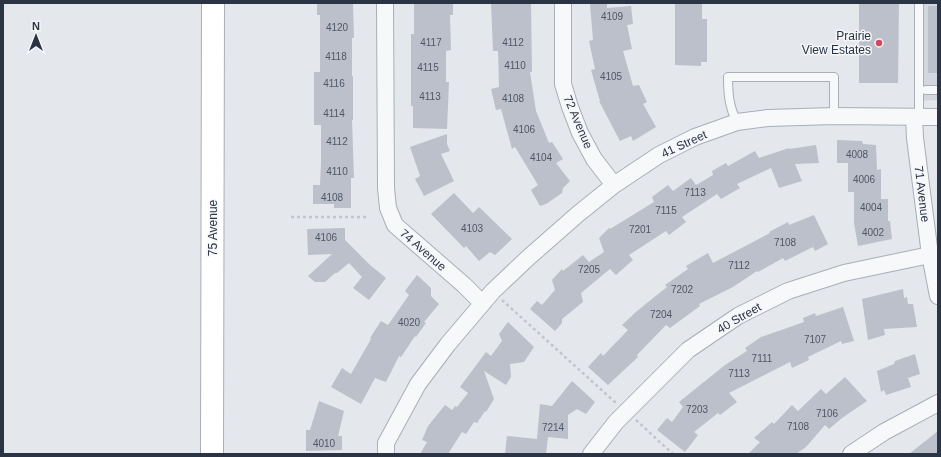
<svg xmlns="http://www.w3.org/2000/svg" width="941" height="457" viewBox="0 0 941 457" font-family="Helvetica,sans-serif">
	<rect width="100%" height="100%" fill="#e4e7ec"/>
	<path fill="#d2d6de" d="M915,3H938V100L916,101Z"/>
	<path fill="#bbc0ca" d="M317,3H353L354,38H352V76H353V120H352L354,178H351V208H334V204H313V185H320L321,164V125H314V72H320V15H317Z
		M414,3H453V15H450L451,50L446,51V82H449L447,129L413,128V106H411V34H414Z
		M491,3H531L532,72H530L536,111L549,143L552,142L563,159L556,163L570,181L563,188L562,193L546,204L540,206L531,190L538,185L515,147L512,149L501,109L496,110L491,89L499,87L498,51H493Z
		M607,3V8L631,6L633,24L627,25L632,49L623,51L633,86L639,85L647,102L643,104L656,127L633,141L631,136L620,141L599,101H600L591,70L595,69L589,41L593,40L590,4Z
		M675,3H702V19H707V62H701V66L675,65Z
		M859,3H899L898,83H859Z
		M928,6H938V73H928Z
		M447,134V144L450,151L441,154L454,181L424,196L415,179L420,176L410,147Z
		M837,140L862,141L863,144L876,145L877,170L881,169V199H888V221H890L892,239L858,246L854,223V192H848V163H837Z
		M816,145L819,163L795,164L802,181L779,188L771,168L737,184L740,188L721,199L717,194L682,217L686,222L669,235L666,231L629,255L633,260L616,275L610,269L581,293L583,302L562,319V323L555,331L530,309L537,301L542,305L555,290L552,280L562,269L563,271L583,255L589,262L604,252L599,238L609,228L610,229L654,202L652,197L668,185L673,191L691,178L696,185L713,175L712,171L726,163L728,166L755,151L759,158L789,148V149Z
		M454,193L473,213L479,207L512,239L495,255L490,252L479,261L466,246L464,248L431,214Z
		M814,215L828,244L815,251L813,247L785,261L783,258L758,272L757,271L733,287L699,304L700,306L670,328L666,325L637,355L638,357L608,385L588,367L601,353L603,356L628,330L622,325L637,311L667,287L665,285L688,269L686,266L708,253L713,263L770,233L769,232L788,222L789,225Z
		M345,228V240L370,265L386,278L369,300L353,288L362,277L349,263L337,273H335L325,282H315L308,276L332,254L308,255L307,229Z
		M417,275L431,288V296L439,304L424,322L426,323L416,337L415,336L401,357L399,356L386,382L375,378L361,404L331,387L342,368L351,374L371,339L370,338L381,321L388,325L409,295L405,291Z
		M903,289L904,298L907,297L908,304H913L917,327L884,329L885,335L868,340L862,299Z
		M843,307L854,341L842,344L841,341L808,357L809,360L792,368L790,362L729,393L737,402L720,415L718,413L694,432L698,435L685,452L657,430L667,418L672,422L683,407L679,402L725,365L747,351L745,348L761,337L804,322L803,318L815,313L816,316Z
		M508,322L534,347L524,362L510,364L511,377L506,385L484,371L494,399L486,412L485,411L477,423L474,422L466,434L462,432L448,454H420L427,442L422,440L428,426L445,405L452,410L455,406L457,407L468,393L460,387L486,352L491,356L502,341L499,334Z
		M915,354L920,374L908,378L911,387L886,395L884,390L881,392L877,371L894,364L895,361Z
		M845,377L867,401L842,418L829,429L825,425L806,447L796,454H748L760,442L754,438L772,422L774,424L792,405L798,411L821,389L826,394Z
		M572,381L595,402L586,414L577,409L568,415V439L548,437L546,454H505L507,436L537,439L540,404L552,406Z
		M319,401L344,411L338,436H342V450L306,451V430H310Z
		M938,431V454H909Z"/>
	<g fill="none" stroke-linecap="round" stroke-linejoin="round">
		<defs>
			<path id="service" d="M919,3V117
				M926,90H938
				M737,122C729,107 728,93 728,77H834V116"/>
			<path id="minor" d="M385,3L386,188L388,208L395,225L464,285L482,303
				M563,3V84L570,107L580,133L594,159L614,185
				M914,117L915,138L930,255L938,296
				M386,454V443L418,384L448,344L493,291L529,257L578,214L614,185L659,155L695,137L737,122L768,118L834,116L938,117
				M591,454L616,422L688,350L738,316L788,291L844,273L930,255
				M851,454L884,432L938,403"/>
			<path id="secondary" d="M212,454L213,3"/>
		</defs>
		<use href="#service" stroke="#a9aeb7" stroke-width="10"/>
		<use href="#minor" stroke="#a9aeb7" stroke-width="18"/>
		<use href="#secondary" stroke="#a9aeb7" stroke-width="24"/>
		<path stroke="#c2c5cb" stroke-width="2.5" stroke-dasharray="3 3" stroke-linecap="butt" d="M291,217H366
			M502,300L616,403
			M636,420L673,454"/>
		<use href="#service" stroke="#f7f8fa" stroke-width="8"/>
		<use href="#minor" stroke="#f7f8fa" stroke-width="16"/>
		<use href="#secondary" stroke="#fff" stroke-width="22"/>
	</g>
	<circle fill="#d1495b" stroke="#f4f6f9" stroke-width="1.5" cx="879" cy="43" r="4"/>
	<g text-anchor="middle" stroke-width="3" stroke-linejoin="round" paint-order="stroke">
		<g font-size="10" fill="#4f5766">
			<text x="612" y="20">4109</text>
			<text x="337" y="31">4120</text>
			<text x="431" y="46">4117</text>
			<text x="513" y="46">4112</text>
			<text x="336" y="60">4118</text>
			<text x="515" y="69">4110</text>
			<text x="428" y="71">4115</text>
			<text x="611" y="80">4105</text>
			<text x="334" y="87">4116</text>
			<text x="430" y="100">4113</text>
			<text x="513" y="102">4108</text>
			<text x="334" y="117">4114</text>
			<text x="524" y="133">4106</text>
			<text x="337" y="145">4112</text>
			<text x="857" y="158">4008</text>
			<text x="541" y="161">4104</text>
			<text x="337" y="175">4110</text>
			<text x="864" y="183">4006</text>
			<text x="695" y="196">7113</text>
			<text x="332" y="201">4108</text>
			<text x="871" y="211">4004</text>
			<text x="666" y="214">7115</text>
			<text x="472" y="232">4103</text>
			<text x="640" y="233">7201</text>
			<text x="873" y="236">4002</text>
			<text x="326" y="241">4106</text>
			<text x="785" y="246">7108</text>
			<text x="739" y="269">7112</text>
			<text x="589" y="273">7205</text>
			<text x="682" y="293">7202</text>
			<text x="661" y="318">7204</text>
			<text x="409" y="326">4020</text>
			<text x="815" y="343">7107</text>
			<text x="762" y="362">7111</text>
			<text x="739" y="377">7113</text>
			<text x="697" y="413">7203</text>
			<text x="827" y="417">7106</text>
			<text x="798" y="430">7108</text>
			<text x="553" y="431">7214</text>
			<text x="324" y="447">4010</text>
		</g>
		<g font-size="12" fill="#2b3445" stroke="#f4f6f9" text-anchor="end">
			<text x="871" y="40">Prairie<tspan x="871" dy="14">View Estates</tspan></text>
		</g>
		<g font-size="12" fill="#2b3445" stroke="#f4f6f9">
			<text transform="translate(578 122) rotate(67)" y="4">72 Avenue</text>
			<text transform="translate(684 144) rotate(-25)" y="4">41 Street</text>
			<text transform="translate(922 194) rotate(83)" y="4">71 Avenue</text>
			<text transform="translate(213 228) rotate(-90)" y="4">75 Avenue</text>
			<text transform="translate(423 250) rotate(41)" y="4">74 Avenue</text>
			<text transform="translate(739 318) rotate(-30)" y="4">40 Street</text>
		</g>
	</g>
	<rect width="941" height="457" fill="none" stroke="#2b3445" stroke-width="8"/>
	<g transform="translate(36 36)" stroke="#f4f6f9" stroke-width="3" paint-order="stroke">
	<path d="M0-3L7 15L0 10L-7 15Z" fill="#2b3445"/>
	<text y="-6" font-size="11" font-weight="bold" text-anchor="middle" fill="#2b3445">N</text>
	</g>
</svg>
